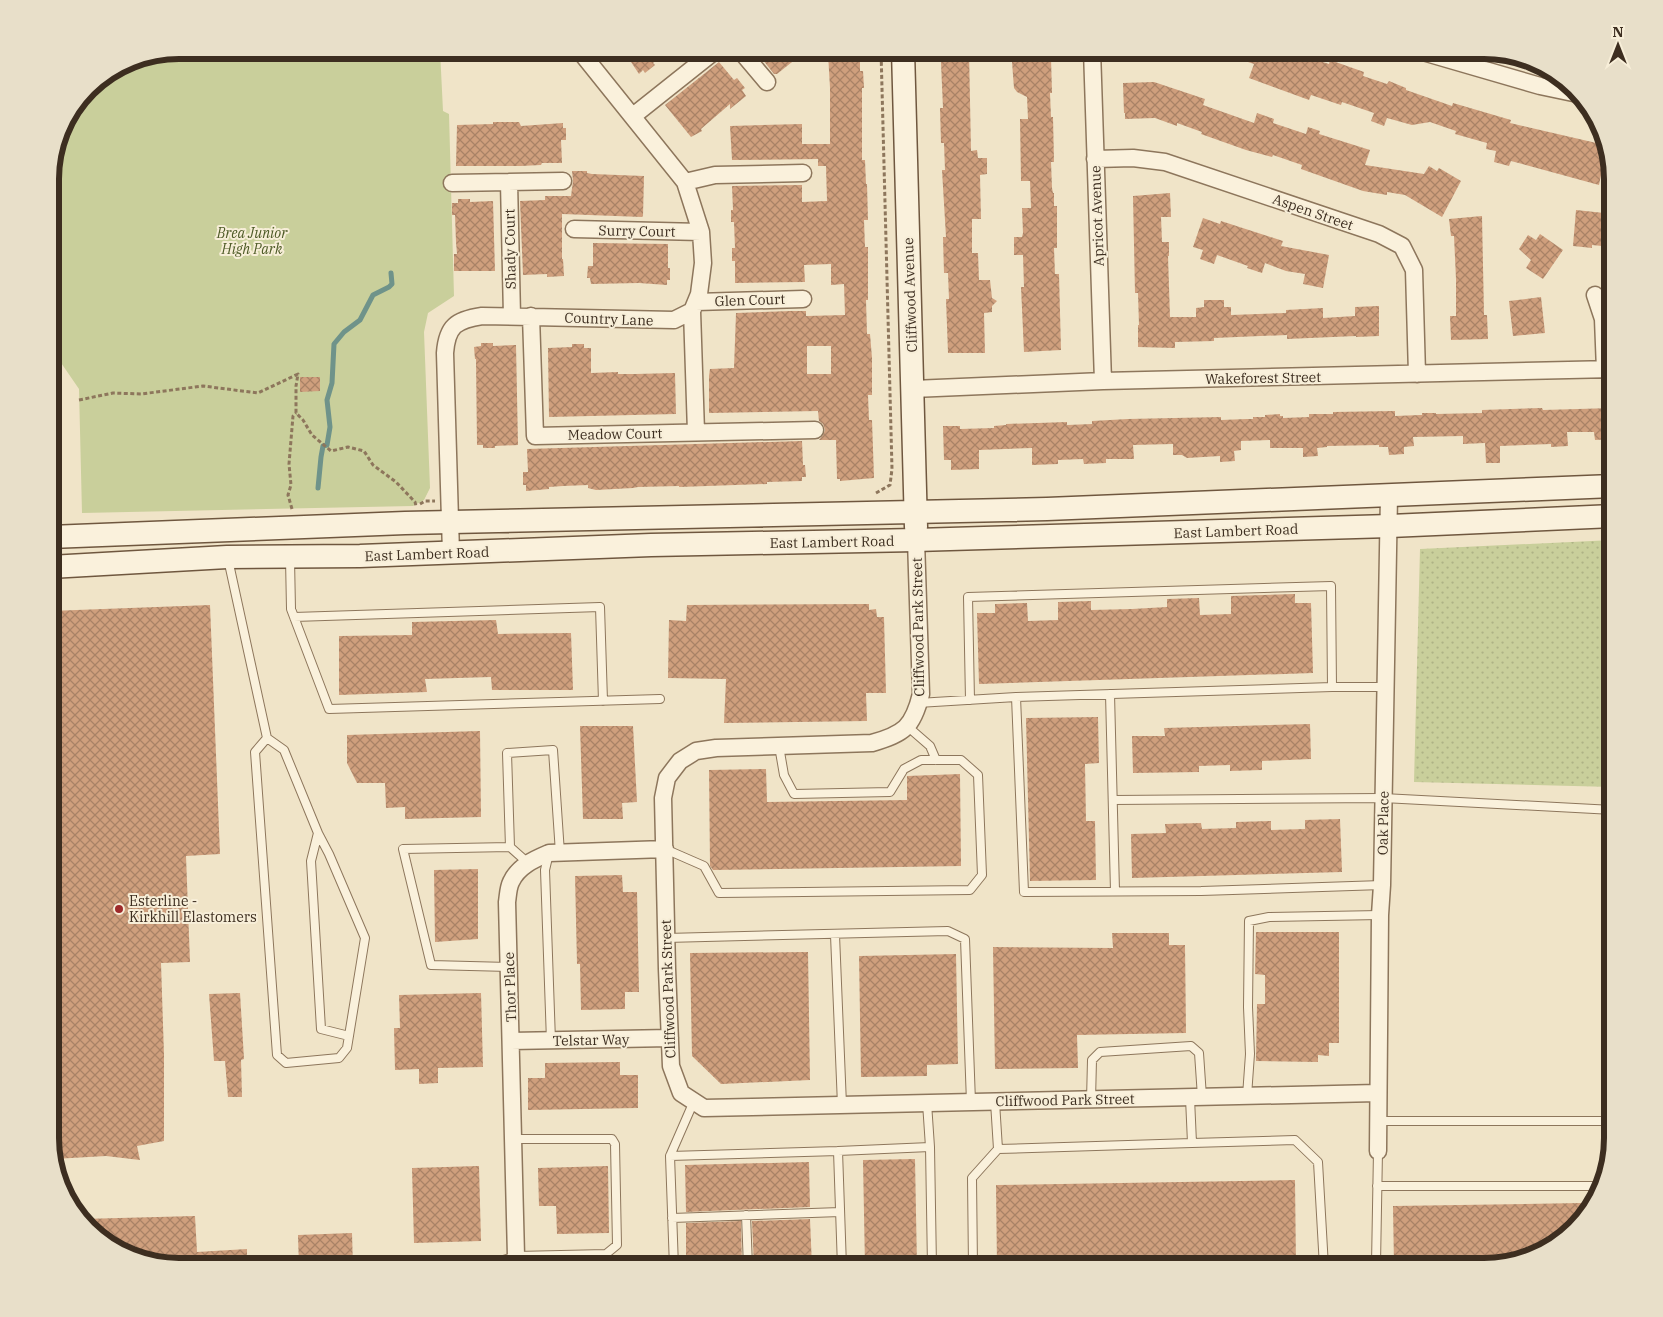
<svg xmlns="http://www.w3.org/2000/svg" width="1663" height="1317" viewBox="0 0 1663 1317" font-family="'IBM Plex Serif',serif">
	<defs>
		<pattern id="grass-dots" width="8" height="8" patternUnits="userSpaceOnUse" patternTransform="scale(1.25)"><rect width="8" height="8" fill="#c9cf9b"/><path d="M2 2h.1M6 6h.1" fill="none" stroke="#aeb285" stroke-width="1.8" stroke-linecap="round"/></pattern>
		<pattern id="building-cross-hatch" width="8" height="8" patternUnits="userSpaceOnUse" patternTransform="scale(1.25)"><rect width="8" height="8" fill="#cf9f7d"/><path d="M0 0l8 8M0 8l8-8" fill="none" stroke="#a98266"/></pattern>
	</defs>
	<rect width="100%" height="100%" fill="#f0e4c8"/>
	<path fill="url(#grass-dots)" d="M1613,540V787L1414,782L1420,549Z"/>
	<path fill="#c9cf9b" d="M179,50H440L443,111L449,114L454,296L428,313L424,332L430,488L424,500L413,506L82,513L79,389L55,354L61,260L58,141L63,122L94,82L130,60Z"/>
	<g fill="none" stroke-linecap="round" stroke-linejoin="round">
		<path stroke="#6f938a" stroke-width="5" d="M318,488L321,457L323,446L327,445L330,427L327,400L332,383L334,344L344,332L360,320L373,295L389,287L392,284L391,273"/>
	</g>
	<path fill="url(#building-cross-hatch)" fill-rule="evenodd" d="M623,50H669L653,63L655,65L645,73L643,70L639,74Z
		M755,50H807L777,74H774Z
		M942,50H969L971,151L977,150L978,158H987V174L980,175L981,219H972V253H978L979,280H990L992,298L997,301L992,306V312L984,313L985,353H948L946,299H949L948,273H944L943,237H946L942,170H945L944,143H941L940,108H943L941,63Z
		M1225,50H1298L1306,53L1304,56L1329,64L1330,60L1364,72L1363,76L1387,84L1389,81L1406,88V90L1452,106L1453,103L1511,120L1510,123L1605,145L1610,165L1607,177L1601,175L1599,185L1511,161L1509,166L1494,162L1496,151L1486,149L1487,143L1455,134L1456,131L1430,122L1412,125L1387,118L1384,126L1371,121L1374,113L1342,102L1341,105L1311,95L1309,100L1249,78L1254,64L1248,62L1249,60L1225,52Z
		M860,52V71H863L864,88H862V160H865L866,184H867L868,220H864L865,247H868V300H866L867,334H870L872,358V395H868L869,420H872L874,478L840,481V479H837L836,440H819L823,435L825,430L823,424L819,421L818,411L709,413V376L710,369L734,368L736,313L791,311H806V316L845,315L844,284L831,285V264L804,265L805,282L735,283V261H732V248H735L734,222H731V210H733L732,186L802,185V202L827,201L826,166H818V159L732,160L730,126L802,124V144H830V88L828,53ZM807,346H831V374H807Z
		M1031,58H1051L1052,93H1050L1051,117H1053L1054,162H1051L1052,188L1053,193H1054V206H1057V248H1054L1055,274H1059L1061,350L1024,352L1021,287H1024L1023,255H1014V237H1022L1023,233L1022,208H1031L1030,181H1021L1020,119H1028L1027,97L1017,92L1014,88L1012,62L1031,60Z
		M719,62L734,80L737,78L745,88L742,90L746,96L730,109V104L701,129L702,131L691,137L665,105Z
		M1154,82L1205,99L1203,105L1254,123L1257,113L1274,119L1273,123L1306,134L1308,127L1320,131L1319,134L1370,150L1365,165L1424,174L1429,166L1437,171L1439,168L1461,181L1442,217L1405,195L1387,192V195L1363,191L1301,169L1302,165L1273,155L1272,157L1246,150L1201,134L1202,132L1177,123V126L1155,118L1125,119V113H1124L1123,83Z
		M493,122H519L521,126L563,123V128H566V140H561L562,163H542L541,165L521,166H456L457,125L493,124Z
		M572,171H587V173L592,174L644,176L643,216L642,217L562,214V259H563L564,276L547,277V274L523,275L520,201L545,200V196H571L573,181Z
		M1170,193L1171,217H1161L1162,242H1169V256H1168L1170,317H1196V308L1204,307V300H1224V307H1231V315L1286,313V310L1323,308V318L1355,316V307L1379,306V336L1356,337V336L1287,339V335L1214,338V341L1175,342V348L1138,347V325H1139L1138,293H1135L1133,196Z
		M458,199H470V202L493,201L495,271H454V254H457L456,242L455,215H452V203H458Z
		M1576,210L1604,213L1603,222H1610L1609,244H1603L1602,246L1592,245V248L1573,246Z
		M1482,216L1484,315H1487L1488,339L1451,340L1450,316H1456V279L1454,236H1451L1449,219Z
		M1203,218L1220,224L1221,221L1283,241L1281,246L1329,255L1323,288L1303,284L1305,274L1286,271L1265,263L1262,273L1247,268L1248,266L1217,255L1214,264L1200,259L1203,250L1193,247Z
		M1540,234L1563,250L1543,279L1526,268L1531,260L1519,249L1528,235L1536,240Z
		M593,243L668,244V268H670V280H667V285L639,283L591,284L590,278H587L588,266H593Z
		M1541,297L1545,333L1513,336L1509,301Z
		M481,343H493V346L516,345L518,445L495,446V448H483V445H477L476,359H475L474,347L481,346Z
		M572,344H584V348H591V373L618,372V374H635L675,373L676,414L549,417L548,348L572,347Z
		M300,377H320V391L300,392Z
		M1542,408L1543,410L1613,408V439L1595,440L1594,432H1567L1568,446L1551,447V444L1500,446V463H1486L1485,443L1463,444V436L1413,437L1414,446L1404,447V454L1389,455L1388,447H1379V445L1327,446V447L1317,448L1318,456L1303,457V448H1270V440L1241,441V450L1234,451L1235,461L1220,462V456L1187,458L1182,455H1173V444L1133,445L1134,459H1106V463L1084,464L1083,459L1058,460V464L1032,465V448L979,450V469L951,470V460H944L943,426H960V429L994,428V426L1006,425V424L1067,422V425L1092,424V421L1128,419L1221,417V420L1247,419H1253V417H1265V415L1280,414V416H1283V418L1309,417V414H1333V412L1395,411V416L1420,415H1422V413H1436V414L1482,413V410Z
		M802,441L803,465H805L806,477H802V481L767,482V484L679,487V486L638,487L633,488L596,490L588,488V485L563,486L549,487V489L526,491V485H523V472H528L527,449Z
		M1295,594V603H1311L1313,673L979,684L977,613H995V604L1027,603L1028,621L1058,620V602L1091,601V610L1132,609L1167,607V599L1199,598L1200,615L1231,614V596Z
		M869,604V610L876,609L877,617H884L886,693H866L867,721L724,723L726,679L668,678L669,620L686,621L687,605Z
		M210,605L220,854L186,856L190,962L161,963L164,1055V1141L137,1146L140,1160L106,1156L54,1159L50,1146V611Z
		M496,620L498,634L571,633L573,690H492L491,677L425,679L427,692L339,695V636L412,635V622Z
		M1098,717L1099,763L1085,764L1086,821H1095L1096,880L1030,881L1026,718Z
		M1310,724L1311,759L1262,761V770L1230,771V765L1199,766V772L1133,773L1132,736H1165L1164,728Z
		M580,726H633L637,802L622,803L623,819H583Z
		M480,731L481,817L405,819V807L386,808L385,783H357L347,763V735Z
		M766,769L767,802L907,800V776L960,774L961,866L713,870L710,866L709,770Z
		M1340,819L1342,872L1132,878L1131,834L1166,833L1165,824L1201,823L1202,829L1236,828V822L1271,821V830L1305,829V820Z
		M478,869V939L435,942L434,870Z
		M622,875L623,892H637L639,992H625V1009L581,1010L580,964H577L575,876Z
		M1256,932H1339V1043H1329V1056L1318,1055V1062L1256,1061L1257,1004H1265V975L1255,974Z
		M1112,933H1169V945H1185L1186,1033L1077,1035L1078,1068L995,1069L993,947L1113,948Z
		M808,952L810,1080L721,1084L692,1056L690,953Z
		M956,954L958,1064L927,1065V1076L861,1077L859,956Z
		M240,993L244,1059L241,1060L242,1097H228L225,1061H214L209,994Z
		M481,993L483,1067L438,1068V1083L419,1084V1069L395,1070L394,1028H400L399,995Z
		M620,1062V1075H638V1108L528,1110V1078H545V1063Z
		M915,1159L917,1267H865L863,1160Z
		M809,1162L810,1207L686,1212L685,1165Z
		M479,1166L481,1241L414,1243L412,1168Z
		M608,1166L609,1233L557,1234L556,1206H539L538,1168Z
		M1295,1180L1296,1267H997L996,1185Z
		M1582,1203L1581,1223L1541,1254L1501,1263L1394,1265L1393,1206Z
		M195,1216L197,1252L247,1249V1267H178L130,1257L94,1235L82,1219Z
		M810,1219L812,1267H754L752,1221Z
		M741,1221L742,1267H686V1223Z
		M352,1233L353,1267H299L298,1235Z"/>
	<g fill="none" stroke-linecap="round" stroke-linejoin="round">
		<defs>
			<path id="lane" d="M228,559L267,738L284,750L318,833L311,861L321,1029L349,1036
				M290,559L291,609L329,709L660,699
				M294,617L600,607L603,701
				M1110,694L1115,891
				M1016,697L1332,687
				M970,700L968,597L1331,586L1332,687H1385
				M918,703L1016,697L1024,892L1201,891L1382,885
				M907,726L930,746L936,760
				M267,738L255,752L277,1055L286,1063L339,1058L347,1048L365,938L329,854L318,833
				M1113,800L1383,798L1613,810
				M665,849L704,866L719,893L970,890L982,875L978,775L961,760H921L904,769L890,792L794,794L784,775L779,746
				M549,853L545,870L551,1041
				M528,863L510,847L507,753L553,750L560,853
				M835,935L842,1105
				M666,938L948,931L965,939L971,1102
				M509,967L431,965L403,849L510,847
				M1247,1096L1250,1054L1248,1007L1249,921L1269,917L1380,915
				M1091,1100L1092,1060L1100,1052L1191,1046L1199,1053L1202,1097
				M927,1103L930,1147
				M1378,1121H1613
				M1192,1143L1295,1140L1318,1162L1324,1267
				M998,1149L1192,1143L1190,1098
				M838,1151L930,1147L932,1267
				M1378,1151L1376,1264L1380,1267
				M670,1156L838,1151L842,1267
				M1377,1186H1603V1188
				M746,1215L748,1267
				M672,1218L840,1212
				M410,1266H484L516,1256L606,1254L617,1245L615,1144L612,1139H513
				M674,1267L670,1156L694,1101
				M973,1267L972,1178L998,1149L995,1102"/>
			<path id="street" d="M740,50L767,82
				M1092,50L1103,381
				M1416,50L1540,86L1578,94
				M633,116L716,50
				M1095,159L1133,158L1165,162L1379,234L1402,246L1414,270L1417,374
				M509,182L512,316
				M685,182L715,175L803,173
				M452,183L563,181
				M574,229L701,232
				M1595,295L1603,319L1605,370
				M696,302L803,299
				M692,311L696,432
				M531,316L535,436L815,430
				M913,389L1103,381L1613,369
				M916,540L921,694C913,727 904,734 872,743L716,748L696,751L680,761L667,778L663,798L667,969L671,1066L681,1093L704,1108L1377,1093
				M451,553L445,353C447,326 456,320 482,316L674,320L692,311L699,294L703,263L701,232L685,182L579,50
				M511,1041L670,1038
				M1378,1151L1380,915L1382,885L1389,495
				M516,1256L507,902C508,896 508,888 511,882C518,866 535,859 549,853L665,849"/>
			<path id="secondary" d="M903,50L916,527
				M50,537L405,523L1047,509L1613,486
				M50,567L227,557L360,556L651,545L916,540L1390,526L1613,516"/>
		</defs>
		<use href="#lane" stroke="#8d765c" stroke-width="10"/>
		<use href="#street" stroke="#8d765c" stroke-width="19"/>
		<use href="#secondary" stroke="#6f573f" stroke-width="25"/>
		<path stroke="#8d765c" stroke-width="3" stroke-dasharray="4 2.5" stroke-linecap="butt" d="M79,400L113,393L141,394L203,386L258,393L298,374L296,386V413L303,420L312,435L331,451L348,447L364,451L373,465L396,482L415,502L416,506
			M50,418H63
			M876,493L890,485L892,469L881,50
			M420,504L425,501H435
			M292,509L288,495L291,485L289,464L293,416L296,413"/>
		<use href="#lane" stroke="#faf1dc" stroke-width="8"/>
		<use href="#street" stroke="#faf1dc" stroke-width="16"/>
		<use href="#secondary" stroke="#faf1dc" stroke-width="22"/>
	</g>
	<circle fill="#9e2a2b" stroke="#f7eed8" stroke-width="2" cx="119" cy="909" r="5"/>
	<g text-anchor="middle" stroke-width="4" stroke-linejoin="round" paint-order="stroke">
		<g font-size="14" fill="#3d2e20" stroke="#f7eed8">
			<text transform="translate(1313 212) rotate(19)" y="5">Aspen Street</text>
			<text transform="translate(1097 216) rotate(-92)" y="5">Apricot Avenue</text>
			<text transform="translate(637 231) rotate(1)" y="5">Surry Court</text>
			<text transform="translate(510 249) rotate(-91)" y="5">Shady Court</text>
			<text transform="translate(910 295) rotate(-92)" y="5">Cliffwood Avenue</text>
			<text transform="translate(750 300) rotate(-2)" y="5">Glen Court</text>
			<text transform="translate(609 319) rotate(2)" y="5">Country Lane</text>
			<text transform="translate(1263 378) rotate(-1)" y="5">Wakeforest Street</text>
			<text transform="translate(615 434) rotate(-1)" y="5">Meadow Court</text>
			<text transform="translate(1236 531) rotate(-2)" y="5">East Lambert Road</text>
			<text transform="translate(832 542) rotate(-1)" y="5">East Lambert Road</text>
			<text transform="translate(427 554) rotate(-2)" y="5">East Lambert Road</text>
			<text transform="translate(918 627) rotate(-91)" y="5">Cliffwood Park Street</text>
			<text transform="translate(1383 823) rotate(-89)" y="5">Oak Place</text>
			<text transform="translate(510 987) rotate(-92)" y="5">Thor Place</text>
			<text transform="translate(668 989) rotate(-92)" y="5">Cliffwood Park Street</text>
			<text transform="translate(591 1040) rotate(-1)" y="5">Telstar Way</text>
			<text transform="translate(1065 1100) rotate(-1)" y="5">Cliffwood Park Street</text>
		</g>
		<g font-size="14" font-style="italic" fill="#4d5a26" stroke="#f7eed8">
			<text x="252" y="238">Brea Junior<tspan x="252" dy="16">High Park</tspan></text>
		</g>
		<g font-size="14" fill="#3d2e20" stroke="#f7eed8" text-anchor="start">
			<text x="129" y="906">Esterline -<tspan x="129" dy="16">Kirkhill Elastomers</tspan></text>
		</g>
	</g>
	<path d="M0 0H1663V1317H0ZM179 59H1484A120 120 0 0 1 1604 179V1138A120 120 0 0 1 1484 1258H179A120 120 0 0 1 59 1138V179A120 120 0 0 1 179 59Z" fill="#e8dfc9" fill-rule="evenodd"/>
	<path fill="none" stroke="#3d2e20" stroke-width="6" d="M179 59H1484A120 120 0 0 1 1604 179V1138A120 120 0 0 1 1484 1258H179A120 120 0 0 1 59 1138V179A120 120 0 0 1 179 59Z"/>
	<g transform="translate(1618 45)" stroke="#f7eed8" stroke-width="4" paint-order="stroke">
	<path d="M0-4L9 19L0 12L-9 19Z" fill="#3d2e20"/>
	<text y="-8" font-size="14" font-weight="bold" text-anchor="middle" fill="#3d2e20">N</text>
	</g>
</svg>
